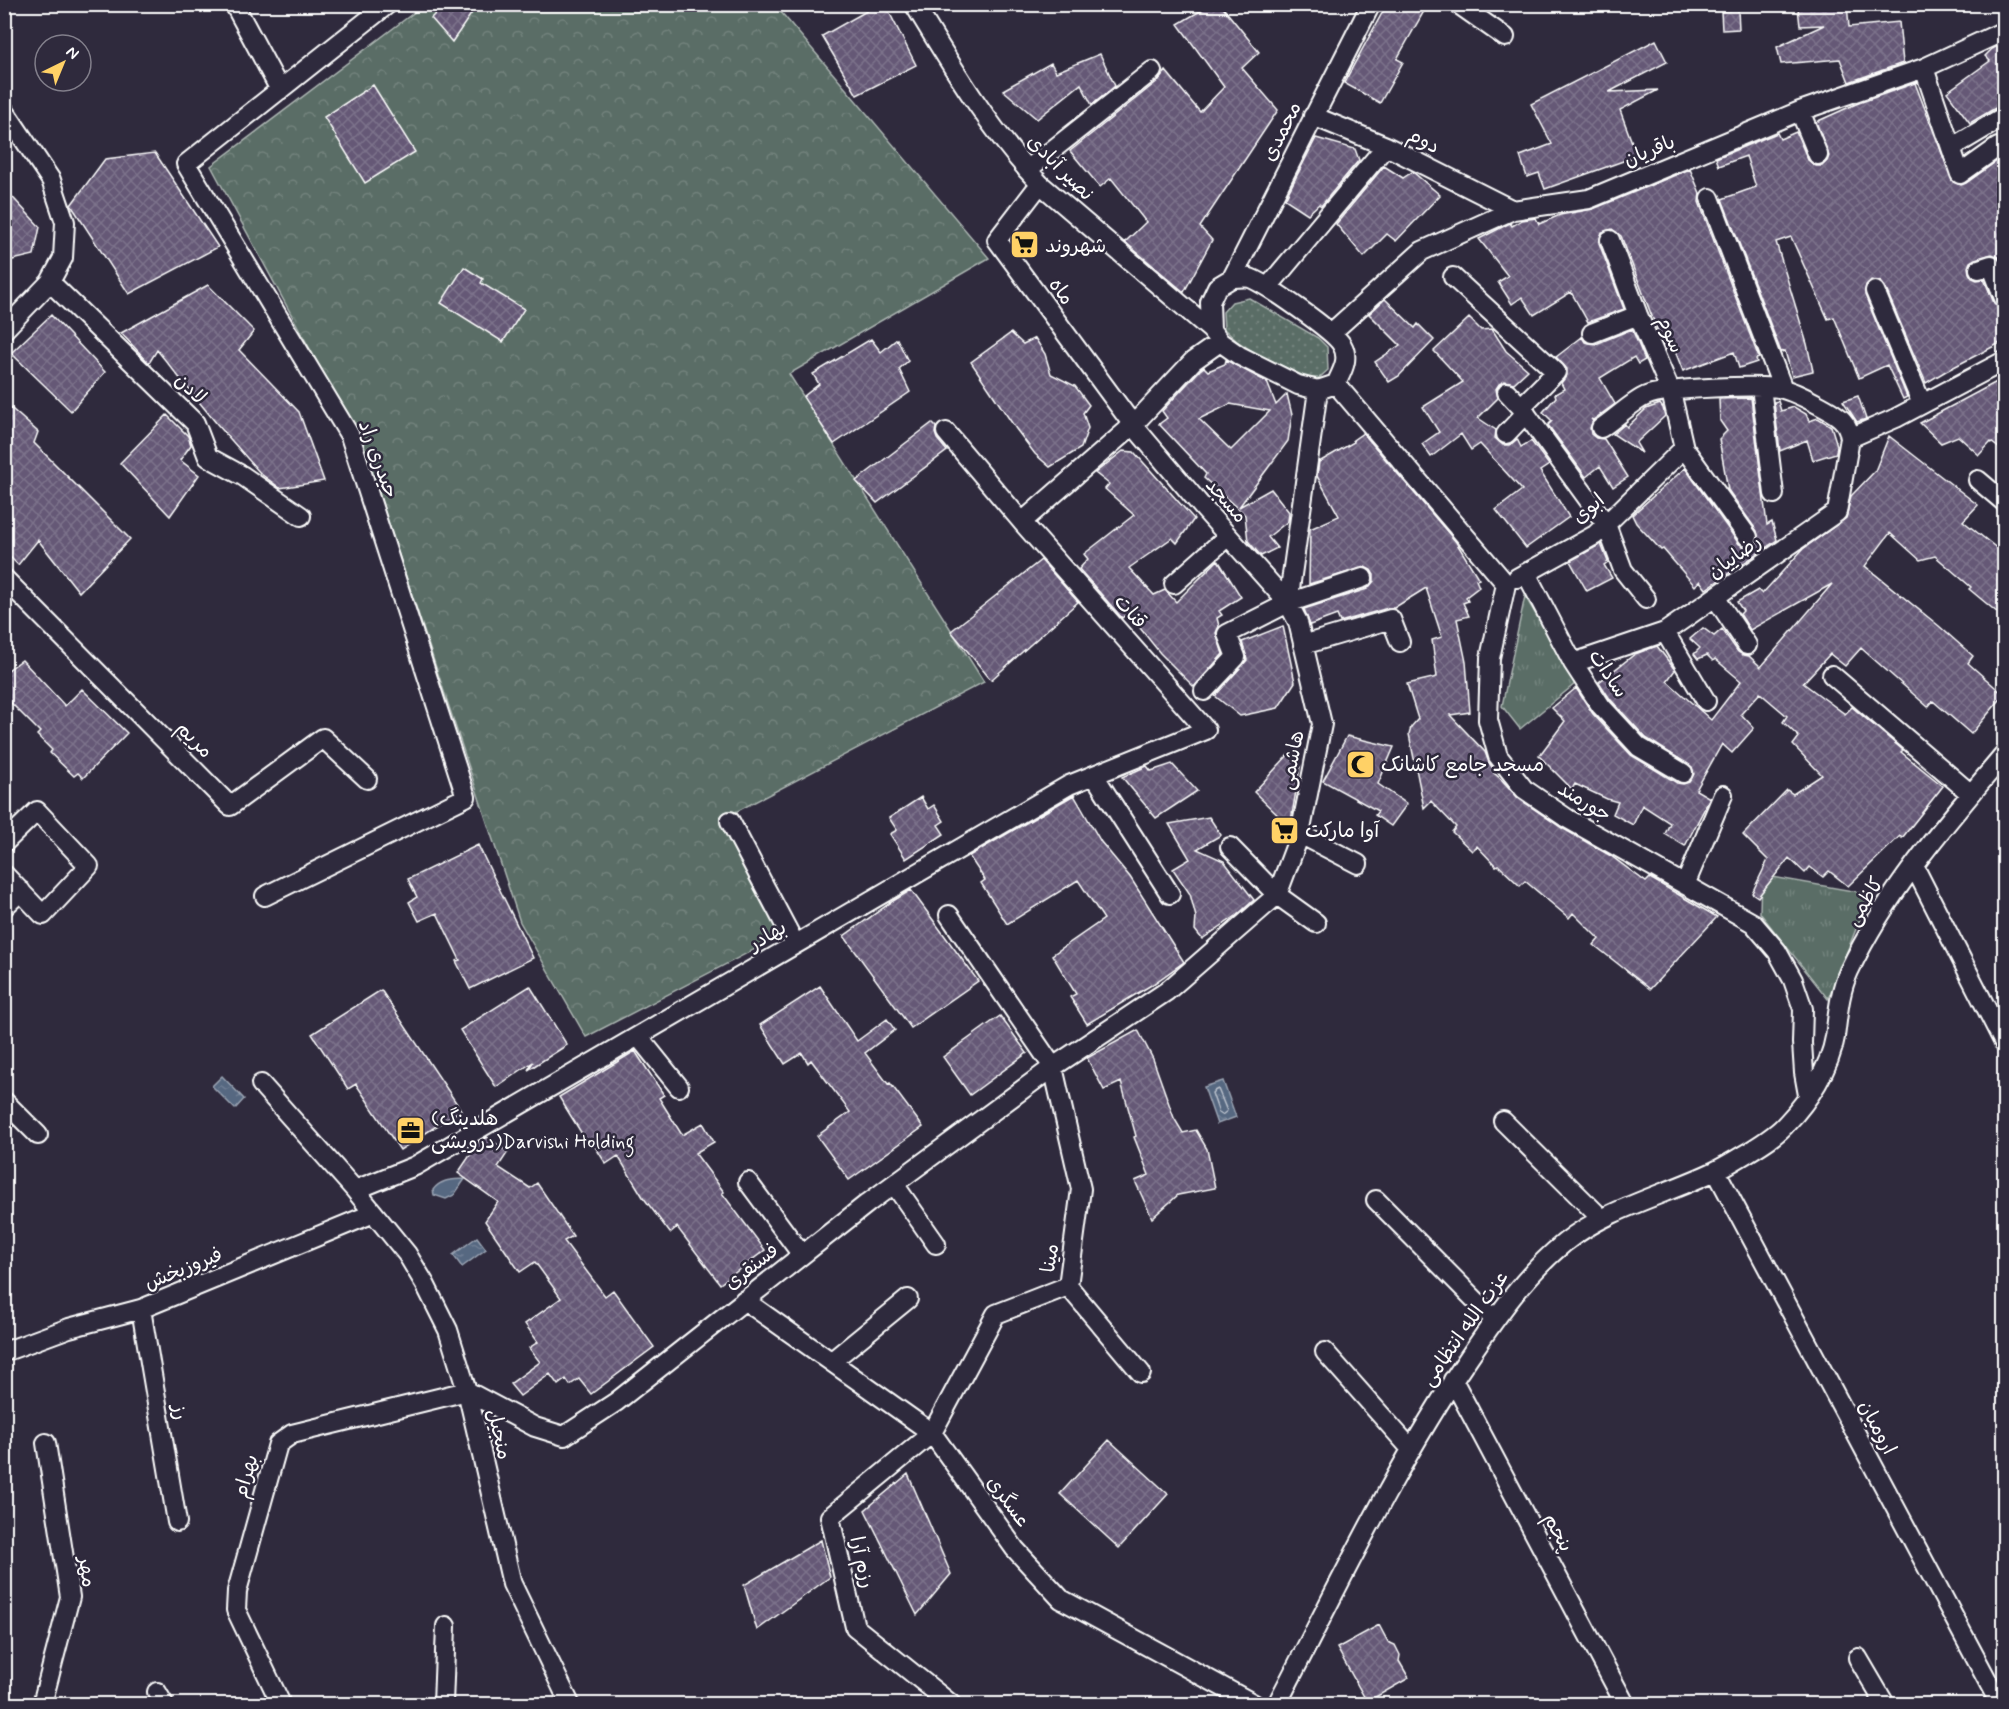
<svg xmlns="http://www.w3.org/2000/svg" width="2009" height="1709" viewBox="0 0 2009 1709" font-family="Mynerve,'Playpen Sans Arabic',sans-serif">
	<defs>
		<pattern id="grass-dots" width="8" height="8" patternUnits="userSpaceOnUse" patternTransform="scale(1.5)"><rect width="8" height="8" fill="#5a6d66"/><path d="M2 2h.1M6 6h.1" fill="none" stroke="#73837d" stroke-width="1.8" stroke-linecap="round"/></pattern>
		<pattern id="forest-crowns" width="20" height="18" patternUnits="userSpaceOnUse" patternTransform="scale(1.5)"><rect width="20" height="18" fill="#5a6d66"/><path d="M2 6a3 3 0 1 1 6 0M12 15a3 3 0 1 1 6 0" fill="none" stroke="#73837d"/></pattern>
		<pattern id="park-tufts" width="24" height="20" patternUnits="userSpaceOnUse" patternTransform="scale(1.5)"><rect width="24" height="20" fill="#5a6d66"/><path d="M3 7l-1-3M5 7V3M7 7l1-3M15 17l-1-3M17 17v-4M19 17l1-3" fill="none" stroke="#73837d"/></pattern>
		<pattern id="water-ripples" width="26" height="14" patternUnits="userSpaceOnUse" patternTransform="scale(1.5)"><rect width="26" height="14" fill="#566781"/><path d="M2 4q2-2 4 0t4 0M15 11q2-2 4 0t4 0" fill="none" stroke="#6f7e94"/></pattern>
		<pattern id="building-cross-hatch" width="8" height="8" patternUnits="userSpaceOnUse" patternTransform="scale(1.5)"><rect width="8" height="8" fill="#655976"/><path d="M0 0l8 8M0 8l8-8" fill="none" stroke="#7c728b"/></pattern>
	</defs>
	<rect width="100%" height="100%" fill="#2f2a3d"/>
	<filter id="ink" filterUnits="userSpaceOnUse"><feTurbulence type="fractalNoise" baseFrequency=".0167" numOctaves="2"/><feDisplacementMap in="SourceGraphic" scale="12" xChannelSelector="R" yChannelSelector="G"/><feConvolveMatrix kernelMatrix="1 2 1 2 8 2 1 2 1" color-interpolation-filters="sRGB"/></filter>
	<g filter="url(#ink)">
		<path fill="url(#grass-dots)" stroke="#acb6b2" stroke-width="1.5" d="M1249,298L1318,338L1327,347L1328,370L1319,378H1308L1257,354L1238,342L1224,329L1223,312L1232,302Z"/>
		<path fill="url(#forest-crowns)" stroke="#acb6b2" stroke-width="1.5" d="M424,5H775L989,258L789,374L984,682L724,818L784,934L586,1037L520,922L364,449L211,166Z"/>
		<path fill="url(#park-tufts)" stroke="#acb6b2" stroke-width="1.5" d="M1525,596L1576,683L1520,729L1502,706Z
			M1761,875L1870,894L1828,999L1760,913Z"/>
		<path fill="url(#water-ripples)" stroke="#9aa4b3" stroke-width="1.5" d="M222,1076L244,1099L235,1109L212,1086Z
			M1223,1081L1236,1117L1217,1124L1204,1087Z
			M465,1179L454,1195L446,1199L434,1195L433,1190C441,1179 452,1180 465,1179Z
			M477,1237L486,1249L462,1267L453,1255Z"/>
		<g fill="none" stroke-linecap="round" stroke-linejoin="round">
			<path stroke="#bbc2cd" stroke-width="1.5" d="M1218,1089L1227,1111L1222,1115L1219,1113L1212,1093L1214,1091Z"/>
		</g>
		<path fill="url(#building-cross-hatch)" stroke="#fff" stroke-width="1.5" fill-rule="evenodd" d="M445,4H478L452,42L431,18Z
			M879,4H885L916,65L857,95L822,36Z
			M1212,4H1220L1259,52L1242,68L1278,110L1200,227L1212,240L1184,292L1125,242L1146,222L1111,178L1100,187L1070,151L1159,80L1166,71L1200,112L1224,87L1178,24Z
			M1387,4H1428L1397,59L1403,62L1380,103L1344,83Z
			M1847,4L1849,27L1899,22L1903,63L1849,82L1840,59L1781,64L1777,47L1824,25L1800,26L1798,8Z
			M1738,10L1739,29L1722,30L1721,11Z
			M1656,40L1667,62L1609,92L1658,90L1620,110L1637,156L1545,189L1539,173L1527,177L1520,156L1552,144L1531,104Z
			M2004,43V106L1997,107L1970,123L1947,92L1990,61L1985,56L1992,49Z
			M1100,54L1115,86L1092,105L1081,84L1037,119L1003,90L1051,63L1056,72Z
			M1915,83L1953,182L1961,185L1966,183L2004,156V180L1995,186L2004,202V269L1999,257L1992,254L1975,259L1970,262L1968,267L1969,273L1972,278L1977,280L1984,279L1994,303L1998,307L2004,309V341L1946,371L1926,383L1885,287L1881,282L1871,280L1866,285L1865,295L1907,397L1903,399L1887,365L1859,378L1834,317L1828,319L1791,237L1776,242L1807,344L1813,371L1792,376L1785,351L1781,352L1722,199L1756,187L1746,156L1719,166L1716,158L1777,133L1780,139L1796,132L1808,160L1816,166H1822L1827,161L1829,156L1816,122L1856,104Z
			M373,85L415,152L365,183L324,117Z
			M1316,138L1355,149L1359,160L1321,206L1319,204L1308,214L1285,199Z
			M155,153L218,247L129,294L71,205L105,159Z
			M1384,166L1403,178L1412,172L1414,173L1440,195L1396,241L1387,234L1364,257L1336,224Z
			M1690,169L1700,193L1699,202L1759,358L1756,359L1757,362L1739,368L1734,352L1683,371L1673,346L1665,350L1621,236L1612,229L1602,232L1599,243L1624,309L1588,322L1571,292L1534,315L1522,297L1512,304L1498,282L1508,276L1479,239L1510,223L1512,226L1522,220L1536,218L1539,224L1560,215L1593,209Z
			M4,188L40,227L34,255L4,262Z
			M464,267L483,279L481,283L524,309L503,342L441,303Z
			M208,285L254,331L239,350L299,412L324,481L280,488L261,474L217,424L157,350L149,363L121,333Z
			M1385,299L1415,328L1418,324L1434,340L1399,376L1389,382L1375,362L1400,345L1369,314Z
			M51,315L105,372L71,411L11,353Z
			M1469,318L1481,330L1492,329L1506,351L1528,370L1514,383L1505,381L1499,384L1496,389L1498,398L1478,418L1496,430L1495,438L1503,445H1510L1517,439L1521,447L1531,441L1549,465L1540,471L1569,517L1526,548L1496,510L1522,490L1480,444L1471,450L1461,434L1431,457L1422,444L1439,432L1423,407L1463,382L1434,351Z
			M1632,329L1645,360L1638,364L1634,357L1600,378L1615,404L1593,420L1591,419L1593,421L1590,428L1591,434L1596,438L1604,439L1628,477L1613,487L1600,466L1586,477L1548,425L1552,421L1543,412L1556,397L1555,394L1564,389L1561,383L1567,375V369L1556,357L1582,337L1585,342L1596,344Z
			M1011,333L1023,344L1035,338L1045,354L1051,374L1075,386L1089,405L1083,413L1088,428L1081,448L1050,467L1035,454L1016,429L971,362Z
			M871,339L881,352L897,339L908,361L899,369L910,392L834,444L803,397L819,384L813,374Z
			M1226,360L1267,382L1276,405L1287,394L1292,415L1288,441L1239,507L1271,489L1289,512L1288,521L1268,537L1277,548L1261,556L1248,541L1245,515L1204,478L1206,474L1159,424L1167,418L1162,411L1200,370L1204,367L1208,371L1225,364ZM1230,404L1270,411L1231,450L1199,419Z
			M2004,378V452L1991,442L1979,455L1958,436L1941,443L1920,423Z
			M1858,396L1866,419L1857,422L1843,401Z
			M1751,398L1767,525L1772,522L1777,540L1706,589L1700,581L1695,586L1663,549L1661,550L1636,523L1632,515L1685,468L1739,544L1749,548L1755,546L1758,541L1757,531L1728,490L1719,439L1727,431L1720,421L1719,399Z
			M1778,401L1781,411L1794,407L1806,414L1809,421L1818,418L1831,426L1837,445L1836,453L1813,460L1807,440L1780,451L1774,402Z
			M4,402L38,432L34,443L130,539L79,592L38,540L18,565L4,551Z
			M1660,404L1663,408L1665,416L1636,443L1642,453L1613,434L1625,424L1627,427L1646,409Z
			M167,415L188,436L191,445L180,460L199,475L170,516L120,463Z
			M932,423L936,427L935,433L937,439L947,451L877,503L856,481Z
			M1363,433L1456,542L1479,579L1476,580L1479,587L1466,597L1468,601L1463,603L1469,616L1457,619L1466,662L1470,712L1450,715L1485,752L1489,763L1495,771L1494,773L1502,780L1518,798L1562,828L1611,856L1646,882L1650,878L1717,917L1650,989L1594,945L1599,939L1573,913L1569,918L1525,881L1520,886L1498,865L1496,866L1477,846L1472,851L1452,832L1456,827L1431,801L1424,808L1409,734L1411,727L1418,719L1407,684L1437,677L1432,640L1442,637L1426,588L1394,608H1388L1340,622L1337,615L1310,625L1304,609L1367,589L1374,581V575L1371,570L1365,567L1309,584L1310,529L1339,516L1317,476L1319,462L1354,442L1353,440Z
			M1889,436L1978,505L1963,521L2004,554V618L1969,589L1971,587L1935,556L1920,560L1890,533L1865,566L1939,626L1973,656L1968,663L2004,695L1971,734L1933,701L1928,707L1861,648L1845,666L1830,654L1803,683L1845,714L1852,707L1903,750L1901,752L1943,786L1902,838L1900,836L1848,886L1829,871L1823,877L1810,867L1805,873L1789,858L1758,897L1752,893L1768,860L1743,835L1787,790L1793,794L1822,775L1793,745L1799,737L1783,722L1787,716L1760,693L1741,714L1754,728L1732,753L1722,744L1696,790L1710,798L1685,846L1665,834L1670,823L1642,805L1633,825L1613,814L1618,802L1607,799L1575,784L1572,789L1539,756L1565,721L1552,708L1576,688L1593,714L1631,755L1677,783L1683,784L1689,782L1694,774L1692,767L1646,738L1610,699L1599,682L1635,654L1657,646L1675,670L1667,681L1711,720L1741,681L1715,659L1713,661L1707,655L1698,659L1694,654L1700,648L1690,639L1703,628L1714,636L1722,629L1738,652L1743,655L1749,656L1761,667L1832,584L1750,630L1740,614L1743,611L1737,602L1758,590L1762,594L1803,549L1846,518L1851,496L1875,471Z
			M1123,451L1134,452L1194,519L1177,543L1172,538L1129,568L1154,595L1165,590L1176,602L1218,560L1241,597L1219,611L1222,615L1217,618L1219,626L1216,633L1223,654L1194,687L1160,653L1128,613L1122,618L1079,569L1088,559L1084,554L1134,515L1105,489L1109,484L1095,473Z
			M1601,544L1608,562L1604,565L1612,578L1587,591L1570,561Z
			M1041,560L1078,602L991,680L951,631Z
			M1283,626L1295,682L1278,708L1240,716L1215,696L1247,660L1242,642Z
			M22,660L65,706L82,689L127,733L83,778L78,773L74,776L50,753L52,750L37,735L40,732L4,696V673Z
			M1347,736L1394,747L1378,784L1407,804L1391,826L1375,815L1378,811L1323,781Z
			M1289,754L1300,766L1290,827L1254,792Z
			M1172,764L1197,791L1156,818L1122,777L1147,766L1151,771Z
			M1074,795L1101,842L1130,877L1184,962L1153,984L1087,1024L1070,997L1076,994L1052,955L1104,919L1078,880L1007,924L981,883L985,880L969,856Z
			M921,797L928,809L934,805L944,821L938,825L944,834L906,859L890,834L897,830L889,818Z
			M1209,817L1221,835L1197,849L1224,861L1254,900L1236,916L1202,939L1195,930L1196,917L1190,894L1173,869L1190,859L1169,824Z
			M478,845L533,958L470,989L456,961L460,960L437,913L419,921L409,902L417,897L408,879Z
			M911,890L978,981L911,1028L844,936L893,901Z
			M530,986L567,1045L528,1070L533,1062L496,1087L460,1030Z
			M820,986L857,1041L887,1019L895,1030L865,1053L888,1084L890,1083L923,1127L849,1180L817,1136L850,1112L811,1060L808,1063L802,1053L785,1064L760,1025Z
			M381,990L461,1110L400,1150L356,1084L348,1089L312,1034Z
			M1000,1016L1027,1053L970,1095L943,1057Z
			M1138,1030L1153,1059L1174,1118L1183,1133L1196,1130L1207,1149L1215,1188L1178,1195L1152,1218L1135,1181L1149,1175L1134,1137L1136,1136L1121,1082L1104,1090L1087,1058Z
			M635,1051L664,1095L659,1098L682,1135L703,1123L714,1142L695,1153L724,1192L722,1193L765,1250L720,1284L677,1227L670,1233L643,1197L618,1156L606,1164L591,1140L587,1142L559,1097Z
			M487,1137L508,1152L498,1167L530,1188L537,1183L573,1236L564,1241L605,1296L613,1290L654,1347L591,1394L579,1379L570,1385L566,1379L558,1385L550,1374L520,1396L510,1384L540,1362L529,1348L538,1342L525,1324L561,1298L535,1262L520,1272L485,1221L498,1202L458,1173L479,1142Z
			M1109,1440L1168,1494L1119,1548L1060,1494Z
			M908,1474L951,1574L917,1615L865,1510Z
			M821,1540L830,1577L757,1630L744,1585Z
			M1379,1625L1388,1642L1395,1645L1400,1655L1399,1661L1409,1678L1367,1702L1337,1648Z"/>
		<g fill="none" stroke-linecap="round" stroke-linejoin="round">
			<defs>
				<path id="street" d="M234,4L280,90
					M914,4C952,67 990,130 1040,184L1211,330
					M1458,4L1505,37
					M1924,68L1960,174L1998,147
					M4,110L51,180L65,222L63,258L50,282L4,330
					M1800,111L1818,155
					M1313,116L1386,146L1513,210
					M1951,148L2003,117
					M1027,170L1152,71
					M1040,184L997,240L1133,425L1204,509L1288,603
					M1710,198L1783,389
					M1610,240L1638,315L1671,392L1684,448L1748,537
					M1979,269L1991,265L2004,298
					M1453,277L1556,372L1521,407
					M1232,278C1238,278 1245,277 1250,278C1266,284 1334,331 1342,345C1350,359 1342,371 1336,384L1318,390L1298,385L1240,356L1220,342L1211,330L1210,302L1217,287Z
					M1232,278L1371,4
					M50,282L195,423L208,457L243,476L301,516
					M1268,287L1386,146
					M1875,291L1922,404
					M1331,333L1422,251L1513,210L1589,199L1800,111L1924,68L2004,31
					M1592,333L1638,315
					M1336,384L1506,584L1490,658L1488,720L1498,756L1524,789L1568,819L1753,923L1777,951L1793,980L1803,1009L1802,1043L1804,1073L1808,1095
					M1761,387L1774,494
					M1507,392L1521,407L1606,524L1623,570L1646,599
					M1601,428C1615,419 1632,402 1646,396C1662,388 1765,384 1783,389C1795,392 1836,412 1843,421C1848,426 1849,432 1850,438
					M946,432L1022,522
					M1506,434L1526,413
					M1978,480L2004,502
					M1526,573L1573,663L1601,706L1639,747L1683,773
					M4,578L230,806L323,738L367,779
					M1517,578L1595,535L1684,448
					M1174,584L1228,536
					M1715,597L1747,645
					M1665,632L1706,701
					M1303,645L1391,619L1400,642
					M1573,663L1665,632L1837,512L1850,438L1896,418L2004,361
					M1832,675L1971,794
					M1204,691L1236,657L1227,634L1288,603L1363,578
					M1094,775L1170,894
					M730,821L795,944
					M1300,834L1358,864
					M4,843L37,811L89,866L43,915L4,874
					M1230,847L1277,895L1316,923
					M1914,866L2004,1043
					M1685,885L1723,795
					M265,896L466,797L350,436L186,164L388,4
					M4,907L21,891
					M949,915L1053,1067L1081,1189L1068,1286L996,1314L932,1433L830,1517L855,1627L951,1704
					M638,1036L679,1087
					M261,1084L355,1190L407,1254L425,1284L448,1330L467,1391L512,1584L570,1704
					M4,1101L38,1135
					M1503,1121L1602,1219
					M1716,1171L2000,1704
					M748,1182L802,1255
					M894,1184L936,1244
					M355,1190L415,1166L1069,785L1206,730L1022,522L1133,425L1193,361L1220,342
					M1376,1200L1495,1320
					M1068,1286L1141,1373
					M744,1300L932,1433L1015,1549L1061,1599L1254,1704
					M141,1309L177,1522
					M4,1352L69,1328L141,1309L374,1213
					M1325,1352L1411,1449
					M832,1361L908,1299
					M1453,1380L1625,1704
					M1858,1658L1885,1704
					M157,1692L164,1704
					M42,1704L70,1597L46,1443
					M281,1704L236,1610L237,1591L278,1444L292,1434L467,1391L535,1427L564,1436L616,1402L868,1203L1053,1067L1167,991L1277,895L1300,834L1322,724L1298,622L1288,603L1318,390
					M443,1704L446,1626
					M1277,1704C1338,1587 1395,1466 1469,1357C1497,1316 1525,1275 1564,1243C1608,1208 1665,1195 1715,1171C1726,1166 1737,1159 1747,1153C1760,1145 1777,1135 1787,1123C1808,1101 1830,1068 1835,1037C1838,1015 1839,993 1849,971C1887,891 1947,822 2004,755"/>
			</defs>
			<use href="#street" stroke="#fff" stroke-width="22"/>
			<use href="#street" stroke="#2f2a3d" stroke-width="18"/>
		</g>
	</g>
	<defs>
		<symbol id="supermarket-square" viewBox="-11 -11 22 22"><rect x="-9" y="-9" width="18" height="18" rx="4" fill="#ffd166" stroke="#2f2a3d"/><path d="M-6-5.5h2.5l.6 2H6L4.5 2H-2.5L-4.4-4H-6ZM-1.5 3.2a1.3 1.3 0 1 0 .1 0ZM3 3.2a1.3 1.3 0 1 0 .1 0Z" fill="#111"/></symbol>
		<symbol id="mosque-square" viewBox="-11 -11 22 22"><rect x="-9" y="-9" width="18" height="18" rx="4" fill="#ffd166" stroke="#2f2a3d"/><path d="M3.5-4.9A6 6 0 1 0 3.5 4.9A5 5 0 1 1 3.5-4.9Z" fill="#111"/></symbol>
		<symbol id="office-square" viewBox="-11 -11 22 22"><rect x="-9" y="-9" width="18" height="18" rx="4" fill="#ffd166" stroke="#2f2a3d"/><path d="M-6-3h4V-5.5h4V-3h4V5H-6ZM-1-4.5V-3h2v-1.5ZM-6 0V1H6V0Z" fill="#111"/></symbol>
	</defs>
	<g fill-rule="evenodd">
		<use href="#supermarket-square" x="1008" y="228" width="33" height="33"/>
		<use href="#mosque-square" x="1344" y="748" width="33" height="33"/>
		<use href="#supermarket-square" x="1268" y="814" width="33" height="33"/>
		<use href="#office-square" x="394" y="1114" width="33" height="33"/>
	</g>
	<g text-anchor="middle" stroke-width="5" stroke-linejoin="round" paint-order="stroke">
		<g font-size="20" fill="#fff" stroke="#2f2a3d">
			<text transform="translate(1281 131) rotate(-63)" y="7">محمدی</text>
			<text transform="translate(1424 140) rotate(27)" y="7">دوم</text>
			<text transform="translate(1649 150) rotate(-22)" y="7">باقریان</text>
			<text transform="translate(1061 167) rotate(45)" y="7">نصیر آبادی</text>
			<text transform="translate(1062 291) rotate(54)" y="7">ماه</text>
			<text transform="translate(1671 334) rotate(67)" y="7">سوم</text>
			<text transform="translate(191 388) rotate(44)" y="7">لادن</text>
			<text transform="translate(379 459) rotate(70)" y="7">حیدری راد</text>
			<text transform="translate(1227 500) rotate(49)" y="7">مسجد</text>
			<text transform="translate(1588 508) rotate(-40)" y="7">ابوی</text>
			<text transform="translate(1734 556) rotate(-36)" y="7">رضاییان</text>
			<text transform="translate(1131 611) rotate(48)" y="7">قنات</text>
			<text transform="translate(1609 673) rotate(56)" y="7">سادات</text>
			<text transform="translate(195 739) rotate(45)" y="7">مریم</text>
			<text transform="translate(1291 760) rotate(-79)" y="7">هاشمی</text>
			<text transform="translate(1585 801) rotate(31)" y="7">جورمند</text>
			<text transform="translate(1864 901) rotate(-58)" y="7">کاظمی</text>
			<text transform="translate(767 935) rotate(-30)" y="7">بهادر</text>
			<text transform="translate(1049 1258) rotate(-81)" y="7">مینا</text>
			<text transform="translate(751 1266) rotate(-38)" y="7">فسنقری</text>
			<text transform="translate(183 1268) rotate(-22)" y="7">فیروزبخش</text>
			<text transform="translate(1464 1328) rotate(-55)" y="7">عزت الله انتظامی</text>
			<text transform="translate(181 1412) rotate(80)" y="7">رز</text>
			<text transform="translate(1878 1427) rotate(62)" y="7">ارومیان</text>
			<text transform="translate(500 1434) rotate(77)" y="7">منجیل</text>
			<text transform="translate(245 1476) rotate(-74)" y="7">بهرام</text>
			<text transform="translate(1009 1501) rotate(54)" y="7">عسگری</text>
			<text transform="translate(1559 1532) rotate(62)" y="7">پنجم</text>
			<text transform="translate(863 1562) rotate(77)" y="7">رزم آرا</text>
			<text transform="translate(88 1572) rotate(83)" y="7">مهر</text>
		</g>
		<g font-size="20" fill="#fff" stroke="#2f2a3d" text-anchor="start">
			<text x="1045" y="252">شهروند</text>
			<text x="1381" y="771">مسجد جامع کاشانک</text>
			<text x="1305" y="837">آوا مارکت</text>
			<text x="431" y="1125">(هلدینگ<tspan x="431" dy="23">درویشی)Darvishi Holding</tspan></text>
		</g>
	</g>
	<rect width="2009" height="1709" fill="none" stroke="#2f2a3d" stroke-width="24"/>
	<rect x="12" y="12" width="1985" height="1685" fill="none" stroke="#fff" stroke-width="2" filter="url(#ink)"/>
	<g transform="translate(63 63) rotate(43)"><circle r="28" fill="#2f2a3d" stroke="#827f8b" stroke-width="1.5"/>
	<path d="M0-4.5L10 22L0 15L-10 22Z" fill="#ffd166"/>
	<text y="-9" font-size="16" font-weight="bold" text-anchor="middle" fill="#ffffff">N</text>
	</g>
</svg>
